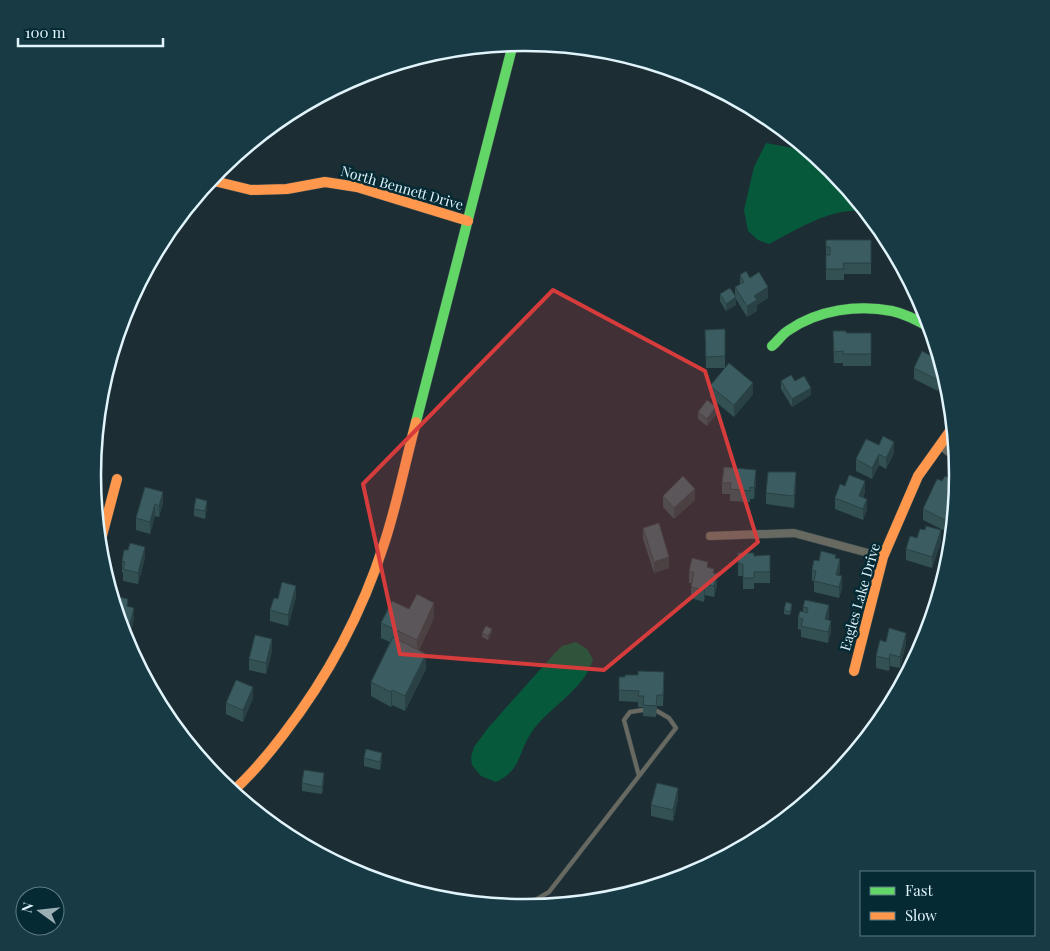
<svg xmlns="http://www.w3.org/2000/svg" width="1050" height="951" viewBox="0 0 1050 951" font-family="'Playfair Display',serif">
	<rect width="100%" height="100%" fill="#1c2e34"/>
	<path fill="#065a3b" d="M766,143L809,151L831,170L866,212C834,205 797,230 769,244L758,240L748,231L744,210L754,167Z
		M576,642L587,649L593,659C584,691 548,707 531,733C517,755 522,769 496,782L481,776L472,765L471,757L474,747L488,728L555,653L562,646Z"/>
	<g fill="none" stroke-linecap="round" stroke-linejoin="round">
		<defs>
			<path id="lane" d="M639,776L676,728L669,718L657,711
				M358,875L368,878
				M371,879L472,903
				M522,908L549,892L639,776L624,720L630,712L643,710"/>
			<path id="street" d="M940,445L956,458
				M710,536L794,533L883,557"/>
			<path id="fast" d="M772,346C778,341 782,334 789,330C818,310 858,304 892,311C906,314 919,321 931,328
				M416,422L513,44"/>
			<path id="slow" d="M210,180L251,190L287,189L325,182L357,187L468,221
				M99,547L117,479
				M854,671L883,557L918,476L953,427
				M232,792C251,775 267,756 283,735C327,678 362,613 384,544C397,505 405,463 416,422"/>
		</defs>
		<use href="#lane" stroke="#39494d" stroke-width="5"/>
		<use href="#street" stroke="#39494d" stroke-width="9"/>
		<use href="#fast" stroke="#39494d" stroke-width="11"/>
		<use href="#slow" stroke="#39494d" stroke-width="11"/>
		<use href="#lane" stroke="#686960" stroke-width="4"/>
		<use href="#street" stroke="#686960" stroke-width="8"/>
		<use href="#fast" stroke="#63d668" stroke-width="10"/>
		<use href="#slow" stroke="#ff974d" stroke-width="10"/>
	</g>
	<path fill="#335053" d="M826,240H871V274H844V280H826Z
		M740,275L750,278L768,298L757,305V311L747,317L736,299V305L726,311L720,301V294L735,297V287L740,285Z
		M725,329V367L753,394L734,417L710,397V386L725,368H706L705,330Z
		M833,331L846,333H871V366H843V363H834Z
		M940,361L938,391L914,379V368Z
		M781,381H795L811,395L792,407L781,389Z
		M698,412L716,415L707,426L698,419Z
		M879,445L894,453L886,469L879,465L872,479L856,471V459Z
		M756,481L754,499H750V502L730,501V494H722V483Z
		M942,481L957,482L945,531L923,520V509Z
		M796,484L794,508L766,504V493Z
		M145,487L163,503L159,517L155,516L150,534L136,530V518Z
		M865,492L863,498L867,510L863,520L835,509V498Z
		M663,496L695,500L674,519L663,507Z
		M207,508L205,519L194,516V509Z
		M954,518L952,536L947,533V526Z
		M643,528L669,568L654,573L643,539Z
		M941,542L932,568L906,560V549Z
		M738,553L754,556L770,555V583H754V589H743V576H738Z
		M145,558L138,584L123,581V573L122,572V561Z
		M836,558L840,570L839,576L842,588L839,598L814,592V581H812V570L819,561Z
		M708,567L714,573L717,585L714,597L705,595L704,602L691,598V587L692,583H689V571Z
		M296,597L288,626L270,621V610L278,599Z
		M805,600L829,617L828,620L831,632L828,643L801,637V630L798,629V618L803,612V607Z
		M113,601L128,607L134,619L130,635L123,633Z
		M792,608L790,615L784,614V610Z
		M409,609L434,618L419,650L426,669L405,711L392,705L391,707L371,696V682L390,642L381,638V623Z
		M492,632L488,640L482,637V633Z
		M886,642L906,644L900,668L890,666L889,671L876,668V656Z
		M272,651L266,674L249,670V659Z
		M664,683L663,706H657L656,717L643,716V707H638V702L619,701V690Z
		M253,698L243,722L226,714V703Z
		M364,758L382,760L380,770L364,766Z
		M324,781L322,794L302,791V783Z
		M678,799L673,821L651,816V805Z"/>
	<path fill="#294144" d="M768,287V298L757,305V311L747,317V306L754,296Z
		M736,297V305L726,311V304Z
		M943,370L945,377L938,391V380Z
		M753,383V394L734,417V405Z
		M811,388V395L792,407V399Z
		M716,407V415L707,426V419Z
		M894,442V453L886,469V458Z
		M879,454V465L872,479V468Z
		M756,470V481L754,499V488Z
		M796,472V484L794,508V496Z
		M865,481V492L859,508V496Z
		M695,489V500L674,519V508Z
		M163,492V503L159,517V506Z
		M956,494L955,509L945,531V520Z
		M867,499V510L863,520V509Z
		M207,501V508L205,519V511Z
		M155,504V516L150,534V522Z
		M941,530V542L932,568V557Z
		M145,547V558L138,584V573Z
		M669,557V568L654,573V562Z
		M840,559V570L836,586V575Z
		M717,574V585L714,597V586Z
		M842,576V588L839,598V587Z
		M705,584V595L704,602V590Z
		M296,586V597L288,626V615Z
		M434,603V618L417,655V640Z
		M829,605V617L825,631V619Z
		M134,608V619L130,635V623Z
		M831,621V632L828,643V632Z
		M123,622V633L121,628Z
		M492,629V632L488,640V636Z
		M906,633V644L900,668V657Z
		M272,639V651L266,674V663Z
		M426,654V669L405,711V696Z
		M890,654V666L889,671V659Z
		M253,687V698L243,722V710Z
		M392,690V705L391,707V692Z
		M382,753V760L380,770V762Z
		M324,773V781L322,794V787Z
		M678,788V799L673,821V810Z"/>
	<path fill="#3b5d61" stroke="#294144" d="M826,240H871V263H843L844,269H826V255H830V247H826Z
		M746,271L750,278L759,272L768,287L754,296L757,300L747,306L735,287L744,282L740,275Z
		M730,288L736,297L726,304L720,294Z
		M725,329V356L706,357L705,330Z
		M833,331H846V333H871V354H843V351L834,352Z
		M922,351L940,361L943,370L938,380L914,368Z
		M729,363L753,383L734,405L710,386Z
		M791,375L795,381L804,376L811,388L792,399L781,381Z
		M707,400L716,407L707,419L698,412Z
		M883,436L894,442L886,458L879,454L872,468L856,459L866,439L879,445Z
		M724,467L756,470L754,488L750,487V491L730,489L731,483H722Z
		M768,472H796L794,496L766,493Z
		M849,475L865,481L859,496L867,499L863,509L835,498L840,484L845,486Z
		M683,476L695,489L674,508L663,496Z
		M945,476L957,482L956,494L945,520L923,509L937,479L942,481Z
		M145,487L163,492L159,506L155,504L150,522L136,518Z
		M196,498L207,501L205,511L194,509Z
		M952,517L954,518L953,529L947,526Z
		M659,523L669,557L654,562L643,528Z
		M926,526L941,530L932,557L906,549L910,536L917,538L920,529L925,530Z
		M130,543L145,547L138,573L123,569L125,562L122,561L124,550H128Z
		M821,551L836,555L835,558L840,559L836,575L842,576L839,587L814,581L816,571L812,570L814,560L819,561Z
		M738,553H754V556L770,555V572H754V578H743V564H738Z
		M692,558L708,562L707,567L714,569L713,573L717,574L714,586L705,584L704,590L691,587L694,573L689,571Z
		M282,582L296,586L288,615L270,610L274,598L278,599Z
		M417,594L434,603L417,640L381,623L392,601L409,609Z
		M114,596L128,599L127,606L134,608L130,623L123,622L121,628L113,601Z
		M805,600L829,605L825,619L831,621L828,632L801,626L803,619L798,618L800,611L807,613L808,608L803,607Z
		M786,602L792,604L790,612L784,610Z
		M486,626L492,629L488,636L482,633Z
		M889,628L906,633L900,657L890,654L889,659L876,656L880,640L886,642Z
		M255,635L272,639L266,663L249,659Z
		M393,637L426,654L405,696L392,690L391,692L371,682Z
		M638,671L664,672L663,695H657L656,706L643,705L644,696H638L639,691L619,690V677H625V675H638Z
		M236,680L253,687L243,710L226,703Z
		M366,749L382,753L380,762L364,758Z
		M304,770L324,773L322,787L302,783Z
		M657,783L678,788L673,810L651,805Z"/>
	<path fill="#d73c3d" fill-opacity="0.2" stroke="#d73c3d" stroke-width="4" stroke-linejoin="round" d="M553,290L705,371L758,542L604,670L400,654L363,484Z"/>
	<g text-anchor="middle" stroke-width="5" stroke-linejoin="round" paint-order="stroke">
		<g font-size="14" fill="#e1f4fb" stroke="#052a34">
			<text transform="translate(402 188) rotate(16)" y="5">North Bennett Drive</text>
			<text transform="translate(860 597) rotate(-74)" y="5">Eagles Lake Drive</text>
		</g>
	</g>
	<path d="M0 0H1050V951H0ZM101 475a424 424 0 1 1 848 0a424 424 0 1 1-848 0Z" fill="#173a44" fill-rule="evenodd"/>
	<path fill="none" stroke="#e1f4fb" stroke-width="2.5" d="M101 475a424 424 0 1 1 848 0a424 424 0 1 1-848 0Z"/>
	<rect x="860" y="871" width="175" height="65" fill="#052a34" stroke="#5d7b84"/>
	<rect x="870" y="887" width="25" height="8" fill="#63d668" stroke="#5d7b84"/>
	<text x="905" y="896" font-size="15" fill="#e1f4fb">Fast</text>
	<rect x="870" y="912" width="25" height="8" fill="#ff974d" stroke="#5d7b84"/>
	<text x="905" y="921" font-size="15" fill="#e1f4fb">Slow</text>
	<g transform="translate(40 911) rotate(285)"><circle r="24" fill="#052a34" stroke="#5d7b84"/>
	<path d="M0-4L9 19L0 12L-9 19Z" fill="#9cafb5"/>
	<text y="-8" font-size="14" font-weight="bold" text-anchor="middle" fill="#e1f4fb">N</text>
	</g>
	<path d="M18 38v8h145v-8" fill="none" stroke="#e1f4fb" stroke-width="2.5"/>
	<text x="25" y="38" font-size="15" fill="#e1f4fb" stroke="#052a34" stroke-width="4" paint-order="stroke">100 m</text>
</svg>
